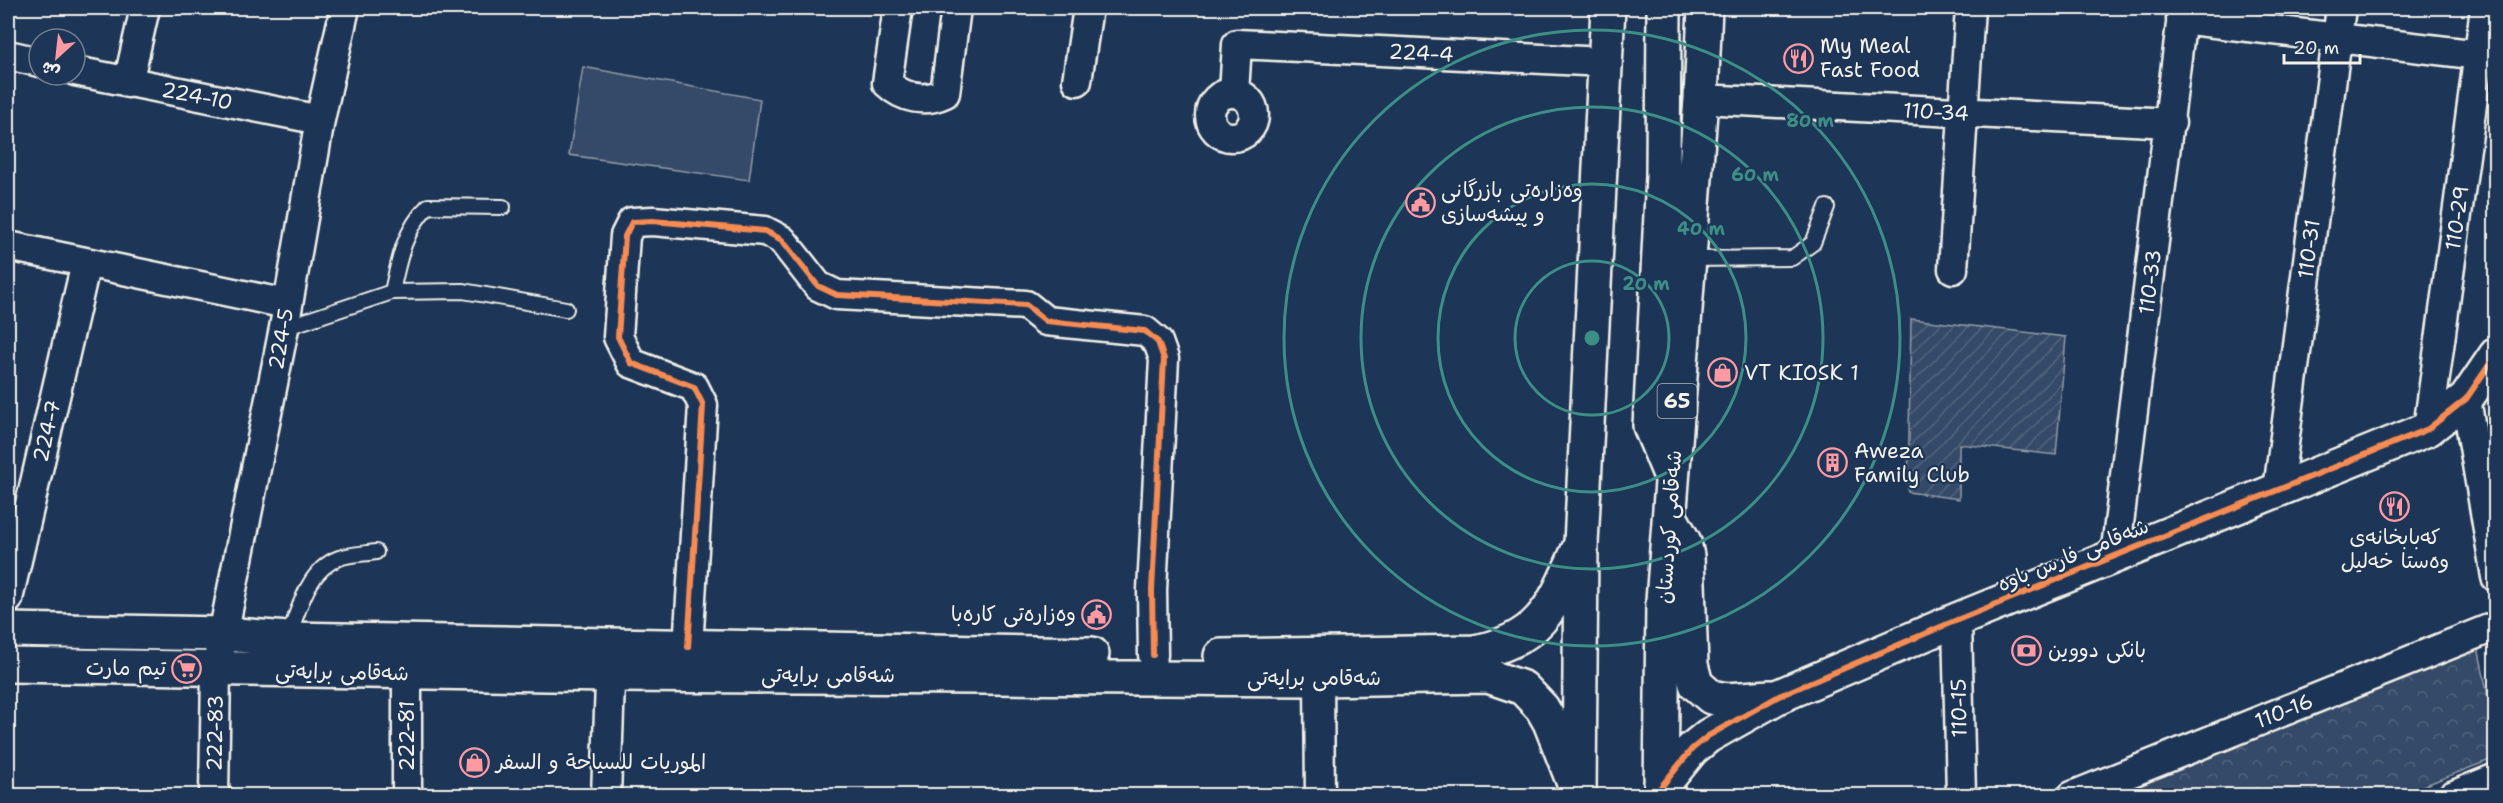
<svg xmlns="http://www.w3.org/2000/svg" width="2503" height="803" viewBox="0 0 2503 803" font-family="'Shantell Sans','Playpen Sans Arabic',sans-serif">
	<defs>
		<pattern id="forest-crowns" width="20" height="18" patternUnits="userSpaceOnUse" patternTransform="scale(1.5)"><rect width="20" height="18" fill="#354a67"/><path d="M2 6a3 3 0 1 1 6 0M12 15a3 3 0 1 1 6 0" fill="none" stroke="#53657d"/></pattern>
		<pattern id="garden-furrows" width="10" height="10" patternUnits="userSpaceOnUse" patternTransform="scale(1.5)"><rect width="10" height="10" fill="#354a67"/><path d="M-1 1l2-2M0 10L10 0M9 11l2-2" fill="none" stroke="#53657d"/></pattern>
	</defs>
	<rect width="100%" height="100%" fill="#1d3557"/>
	<filter id="ink" filterUnits="userSpaceOnUse"><feTurbulence type="fractalNoise" baseFrequency=".0167" numOctaves="2"/><feDisplacementMap in="SourceGraphic" scale="12" xChannelSelector="R" yChannelSelector="G"/><feConvolveMatrix kernelMatrix="1 2 1 2 8 2 1 2 1" color-interpolation-filters="sRGB"/></filter>
	<g filter="url(#ink)">
		<path fill="#354a67" stroke="#949ea8" stroke-width="1.5" d="M583,67L760,99L749,180L569,155Z"/>
		<path fill="url(#forest-crowns)" stroke="#949ea8" stroke-width="1.5" d="M2478,647L2495,731V758L2400,795L2105,796Z"/>
		<path fill="url(#garden-furrows)" stroke="#949ea8" stroke-width="1.5" d="M1911,319L2066,337L2056,455L1959,444V499L1908,492Z"/>
		<g fill="none" stroke-linecap="round" stroke-linejoin="round">
			<defs>
				<path id="lane" d="M1689,259L1792,258L1813,243L1827,207
					M392,292C399,259 404,231 428,206L503,207
					M284,328L392,292L463,291L566,309
					M288,638C299,610 307,570 339,558C350,554 364,554 376,552"/>
				<path id="street" d="M898,8L887,83C903,98 924,103 945,93L956,8
					M2181,19L2496,57
					M8,55L39,62
					M75,71L320,120
					M1077,81L1088,8
					M128,83L145,8
					M1210 115a22 22 0 1 1 44 0a22 22 0 1 1-44 0Z
					M1234,93L1237,44L1605,62
					M1701,99L2171,123
					M8,246L287,304
					M1953,269L1970,8
					M2466,399L2496,577
					M2428,429L2485,8
					M2278,490L2341,8
					M2115,556L2183,8
					M8,599L86,263
					M1957,620L1961,796
					M688,647L703,405L694,387L631,363L618,337L625,236L632,222L653,221L765,231L782,240L818,286L837,295L1026,305L1046,321L1145,331L1158,342L1164,359L1152,590L1153,655
					M1319,679L1320,796
					M214,796L216,670L284,328L320,120L345,8
					M407,796V651
					M606,796L611,654
					M2072,796L2496,626
					M2452,796L2496,778"/>
				<path id="secondary" d="M1670,517L1684,542L1687,556L1691,665L1696,684L1711,697L1726,700L1771,697
					M8,630L224,634L288,639L1092,654
					M1221,656L1474,652C1543,641 1555,602 1581,544
					M8,665L610,675L1319,679L1488,676L1523,688L1542,708L1550,722L1579,796
					M1661,787L1692,749L1708,736L1779,696L1957,620L2428,429L2466,399L2496,355"/>
				<path id="highway" d="M1664,8L1663,176L1650,426L1669,472
					M1579,796L1581,544L1608,8
					M1661,796L1663,601L1701,99L1705,8"/>
			</defs>
			<use href="#lane" stroke="#f4f1e8" stroke-width="18"/>
			<use href="#street" stroke="#f4f1e8" stroke-width="33"/>
			<use href="#secondary" stroke="#f4f1e8" stroke-width="38"/>
			<use href="#highway" stroke="#f4f1e8" stroke-width="38"/>
			<use href="#lane" stroke="#1d3557" stroke-width="14"/>
			<use href="#street" stroke="#1d3557" stroke-width="28"/>
			<use href="#secondary" stroke="#1d3557" stroke-width="33"/>
			<use href="#highway" stroke="#1d3557" stroke-width="33"/>
			<defs>
				<path id="cycleway" d="M688,647L703,405L694,387L631,363L618,337L625,236L632,222L653,221L765,231L782,240L818,286L837,295L1026,305L1046,321L1145,331L1158,342L1164,359L1152,590L1153,655
					M1661,787L1692,749L1708,736L1779,696L1957,620L2428,429L2466,399L2496,355"/>
			</defs>
			<use href="#cycleway" stroke="#1d3557" stroke-width="10"/>
			<use href="#cycleway" stroke="#f68b52" stroke-width="6"/>
		</g>
	</g>
	<g fill="none" stroke="#3d8f86" stroke-width="3">
		<circle cx="1592" cy="338" r="77"/>
		<circle cx="1592" cy="338" r="154"/>
		<circle cx="1592" cy="338" r="231"/>
		<circle cx="1592" cy="338" r="308"/>
	</g>
	<defs>
		<symbol id="restaurant-ring" viewBox="-11 -11 22 22"><circle r="9.5" fill="#1d3557" stroke="#ff9aa2" stroke-width="1.5"/><path d="M-5-6h1v4h1v-4h1v4h1v-4h1v5L-1.5 .5V6h-2V.5L-5-1ZM5-6V6H3V1.5H1.5Q1.5-4 5-6Z" fill="#ff9aa2"/></symbol>
		<symbol id="civic-ring" viewBox="-11 -11 22 22"><circle r="9.5" fill="#1d3557" stroke="#ff9aa2" stroke-width="1.5"/><path d="M-.6-6.5H3V-4.5H.6V-3L4-1V1h2V6H-6V1h2V-1L-.6-3ZM-1.2 2.5V6h2.4V2.5Z" fill="#ff9aa2"/></symbol>
		<symbol id="shop-ring" viewBox="-11 -11 22 22"><circle r="9.5" fill="#1d3557" stroke="#ff9aa2" stroke-width="1.5"/><path d="M-5-2.5h2.3a2.7 3.5 0 0 1 5.4 0H5L5.5 6h-11ZM-1.5-2.5h3a1.5 2.3 0 0 0-3 0Z" fill="#ff9aa2"/></symbol>
		<symbol id="building-ring" viewBox="-11 -11 22 22"><circle r="9.5" fill="#1d3557" stroke="#ff9aa2" stroke-width="1.5"/><path d="M-4-6H4V6H1V3H-1V6H-4ZM-2.5-4.3h1.7v1.8h-1.7ZM.8-4.3h1.7v1.8H.8ZM-2.5-1h1.7V.8h-1.7ZM.8-1h1.7V.8H.8Z" fill="#ff9aa2"/></symbol>
		<symbol id="bank-ring" viewBox="-11 -11 22 22"><circle r="9.5" fill="#1d3557" stroke="#ff9aa2" stroke-width="1.5"/><path d="M-6-4H6V4H-6ZM0-2.3a2.3 2.3 0 1 0 0 4.6a2.3 2.3 0 1 0 0-4.6Z" fill="#ff9aa2"/></symbol>
		<symbol id="supermarket-ring" viewBox="-11 -11 22 22"><circle r="9.5" fill="#1d3557" stroke="#ff9aa2" stroke-width="1.5"/><path d="M-6-5.5h2.5l.6 2H6L4.5 2H-2.5L-4.4-4H-6ZM-1.5 3.2a1.3 1.3 0 1 0 .1 0ZM3 3.2a1.3 1.3 0 1 0 .1 0Z" fill="#ff9aa2"/></symbol>
	</defs>
	<g fill-rule="evenodd">
		<use href="#restaurant-ring" x="1782" y="42" width="33" height="33"/>
		<use href="#civic-ring" x="1404" y="186" width="33" height="33"/>
		<use href="#shop-ring" x="1706" y="356" width="33" height="33"/>
		<use href="#building-ring" x="1816" y="446" width="33" height="33"/>
		<use href="#restaurant-ring" x="2378" y="490" width="33" height="33"/>
		<use href="#civic-ring" x="1080" y="598" width="33" height="33"/>
		<use href="#bank-ring" x="2010" y="634" width="33" height="33"/>
		<use href="#supermarket-ring" x="170" y="652" width="33" height="33"/>
		<use href="#shop-ring" x="458" y="746" width="33" height="33"/>
	</g>
	<g text-anchor="middle" stroke-width="4.5" stroke-linejoin="round" paint-order="stroke">
		<rect fill="#1d3557" stroke="#b4b9bc" stroke-width="1.5" x="1657.5" y="384" width="39" height="34" rx="4.5"/>
		<g font-size="20" font-weight="bold" fill="#f4f1e8">
			<text x="1677" y="408">65</text>
		</g>
		<g font-size="21" fill="#f4f1e8" stroke="#1d3557" text-anchor="start">
			<text x="1820" y="53">My Meal<tspan x="1820" dy="24">Fast Food</tspan></text>
			<text x="1441" y="197">وەزارەتی بازرگانی<tspan x="1441" dy="24">و پیشەسازی</tspan></text>
			<text x="1744" y="380">VT KIOSK 1</text>
			<text x="1854" y="458">Aweza<tspan x="1854" dy="24">Family Club</tspan></text>
			<text x="2395" y="544" text-anchor="middle">کەبابخانەی<tspan x="2395" dy="24">وەستا خەلیل</tspan></text>
			<text x="1076" y="621" text-anchor="end">وەزارەتی کارەبا</text>
			<text x="2048" y="657">بانکی دووین</text>
			<text x="166" y="675" text-anchor="end">تيم مارت</text>
			<text x="496" y="769">الموريات للسياحة و السفر</text>
		</g>
		<g font-size="21" fill="#f4f1e8" stroke="#1d3557">
			<text transform="translate(1421 53) rotate(3)" y="7">224-4</text>
			<text transform="translate(197 96) rotate(11)" y="7">224-10</text>
			<text transform="translate(1936 112) rotate(3)" y="7">110-34</text>
			<text transform="translate(2457 218) rotate(-82)" y="7">110-29</text>
			<text transform="translate(2309 249) rotate(-83)" y="7">110-31</text>
			<text transform="translate(2150 282) rotate(-83)" y="7">110-33</text>
			<text transform="translate(281 339) rotate(-80)" y="7">224-5</text>
			<text transform="translate(47 431) rotate(-77)" y="7">224-7</text>
			<text transform="translate(1669 527) rotate(-86)" y="7">شەقامی کوردستان</text>
			<text transform="translate(2073 555) rotate(-22)" y="7">شەقامی فارس باوە</text>
			<text transform="translate(342 672) rotate(1)" y="7">شەقامی برایەتی</text>
			<text x="828" y="682">شەقامی برایەتی</text>
			<text x="1314" y="685">شەقامی برایەتی</text>
			<text transform="translate(1959 708) rotate(-91)" y="7">110-15</text>
			<text transform="translate(2284 711) rotate(-22)" y="7">110-16</text>
			<text transform="translate(215 733) rotate(-89)" y="7">222-83</text>
			<text transform="translate(407 736) rotate(-90)" y="7">222-81</text>
		</g>
	</g>
	<circle cx="1592" cy="338" r="9" fill="#3d8f86" stroke="#1d3557" stroke-width="3"/>
	<g font-size="18" text-anchor="middle" font-weight="bold" fill="#3d8f86" stroke="#1d3557" stroke-width="4.5" stroke-linejoin="round" paint-order="stroke">
		<text x="1810" y="127">80 m</text>
		<text x="1755" y="181">60 m</text>
		<text x="1701" y="235">40 m</text>
		<text x="1646" y="290">20 m</text>
	</g>
	<rect width="2503" height="803" fill="none" stroke="#1d3557" stroke-width="30"/>
	<rect x="15" y="15" width="2473" height="773" fill="none" stroke="#f4f1e8" stroke-width="2" filter="url(#ink)"/>
	<g transform="translate(57 57) rotate(207)"><circle r="28" fill="#1d3557" stroke="#738091" stroke-width="1.5"/>
	<path d="M0-4.5L10 22L0 15L-10 22Z" fill="#ff9aa2"/>
	<text y="-9" font-size="16" font-weight="bold" text-anchor="middle" fill="#f4f1e8">ش</text>
	</g>
	<path d="M2284 54v9h76v-9" fill="none" stroke="#f4f1e8" stroke-width="3"/>
	<text x="2293" y="54" font-size="18" fill="#f4f1e8" stroke="#1d3557" stroke-width="4.5" paint-order="stroke">20 m</text>
</svg>
